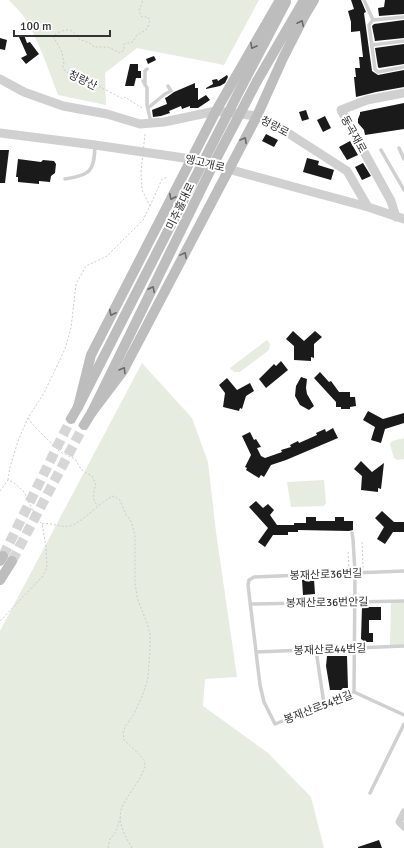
<svg xmlns="http://www.w3.org/2000/svg" width="404" height="848" viewBox="0 0 404 848" font-family="Signika,'Noto Sans KR',sans-serif">
	<rect width="100%" height="100%" fill="#fff"/>
	<path fill="#e6ecdf" d="M9,0H259L224,65L137,48L105,73L106,105L58,95C48,69 38,37 22,14C18,9 13,5 9,0Z
		M267,340L270,344L269,350L240,372H234L230,368Z
		M142,363L192,418L208,462L216,532L237,677L205,679L203,706L268,753L311,797L324,848H0V631Z
		M404,438V459L398,460L394,458L390,444L392,441Z
		M324,480L326,503L324,506L291,507L287,482Z
		M391,602H404V645H390Z"/>
	<path fill="#1a1a1a" d="M351,0H361L366,12L364,13L372,71L378,75L404,70V87L376,92L356,97L354,77H356L355,68H360L359,57H363L360,31L351,32V22L348,11L354,9Z
		M385,0H404V14L379,16L378,8L384,7Z
		M404,20V38L375,41L372,26L374,24Z
		M24,35L27,43L30,42L39,54L26,64L21,58L27,55L19,37Z
		M0,38L7,40L5,50L0,49Z
		M404,44V64L379,68L378,67L375,48Z
		M154,56L156,60L148,64L146,59Z
		M130,64H138V71H141V78H136L134,86H125Z
		M227,75L228,77L225,83L220,86L206,89V88L213,84L212,80L217,79L218,81Z
		M195,83V88H198V100L206,95L210,100L198,108H190V106L182,109L181,106L169,111L170,113L161,116L153,117L152,110L167,104L165,98L167,97L174,92Z
		M404,103V129L365,135L364,130L358,123V119L360,114V112Z
		M306,110L309,119L302,121L299,112Z
		M325,116L331,128L323,132L317,120Z
		M266,134L278,140L274,147L262,141Z
		M350,141L358,155L347,160L339,147Z
		M0,150H9L5,183H0Z
		M307,158L319,161L318,165L334,170L331,180L303,172Z
		M18,159L41,162L43,160L54,161L56,164L55,173L51,176L50,182L39,181V184L18,182V177H16Z
		M363,163L371,176L362,180L355,167Z
		M293,331L304,341L315,331L322,337L314,344V358L311,357V361L294,360V346L286,339Z
		M281,361L288,370L266,388L259,379L274,364L276,366Z
		M320,372L329,382L331,381L339,392H350V397H355L356,406L350,407V409H341V407H336V402L314,378Z
		M301,377L307,379L306,388L307,394L314,406L309,410L300,405L295,396L296,386Z
		M227,378L237,390L250,383L254,391L246,396L242,409L240,408L239,411L223,407L225,393L219,385Z
		M368,411L383,419L404,413V423L385,429L381,443L371,440L375,427L363,420Z
		M333,428L338,438L286,460L271,465L264,477L261,475L259,478L246,470L247,468L245,467L251,455L242,436L250,432L254,440L256,439L261,447L257,448L261,456L265,458L282,452L281,450L291,447L290,445L298,441L299,443L317,435L316,433L325,429L326,432Z
		M361,461L372,472L384,463L381,489L378,488V492L361,490L362,476L354,469Z
		M256,501L263,508L268,504L274,510L270,515L277,525H294V523H306V517H316V521H335V517H344V521H353V530L349,531L298,530V532H288V535H273L265,547L258,542L268,528L249,507Z
		M382,511L394,522H404V532H393L385,544L377,539L384,527L375,518Z
		M314,579L315,594L303,595L302,580Z
		M363,605H369V607H381V620H369V633H373V642H365L361,639L362,606Z
		M327,656H347L348,688H343L341,690H330L326,666Z
		M379,840L382,848H358V847Z"/>
	<g fill="none" stroke-linecap="round" stroke-linejoin="round">
		<path stroke="#d6d6d6" stroke-width="10" stroke-dasharray="10 5" stroke-linecap="butt" d="M3,556L71,419
			M12,561L84,425"/>
		<path stroke="#cdcdcd" stroke-width="1" stroke-dasharray="2 2" stroke-linecap="butt" d="M142,108L125,97L123,99L83,78H77L65,71L63,67L64,64L62,52L54,38V35C58,32 68,28 72,31C76,33 76,39 81,40C87,42 90,42 94,47H108L120,53L124,50V44L133,42L136,36L147,29L150,21L148,17H142L139,11L143,0
			M150,206L162,179L168,177
			M28,418L35,427L60,452L75,459L81,469L86,473L92,476L96,485C93,491 92,501 98,506
			M8,480L10,467L19,438L28,418L44,393L65,349L71,328L76,284L86,266L107,256L143,220L150,206L142,190L141,172
			M0,491L8,480L13,482L24,492L35,515L42,524L46,547L47,567L43,576L0,621
			M42,524C52,522 60,528 70,526C84,522 101,500 114,496L120,500L126,515L131,521L135,535V584L138,600L147,623L150,634V650L148,678L143,694L134,714L125,727L123,733L124,740C128,744 141,755 144,760C150,771 125,796 121,810C118,824 125,836 132,848
			M362,542L363,568
			M348,552L349,569
			M108,848L110,839L116,832L120,818"/>
		<path stroke="#d0d0d0" stroke-width="3.5" d="M364,0L373,20
			M404,17L373,20L369,25L375,69L378,72L404,67
			M372,45L404,41
			M143,81L147,88V105L151,122
			M145,85V71L147,69
			M148,108L165,94L171,91L168,86
			M399,148L404,159
			M381,150L404,190
			M65,179C91,175 94,171 95,146
			M352,533L353,539L355,573L354,692
			M404,571L254,577L249,580L248,585L260,685L264,702L275,724L354,692L404,715
			M250,604L404,601
			M316,650L324,704
			M256,652L404,646
			M370,793L404,724"/>
		<path stroke="#d0d0d0" stroke-width="7" d="M404,812L399,822L404,827"/>
		<path stroke="#d0d0d0" stroke-width="9" d="M0,79L24,92L63,106L107,114L140,124L164,122L216,111L257,116L274,124L347,171L368,207
			M0,133L95,145L191,159L368,207L404,219
			M396,217L391,201L341,110L367,100L404,93"/>
		<path stroke="#bdbdbd" stroke-width="10" d="M246,78L286,2
			M257,81L304,0
			M71,419L78,407L91,355L216,111L280,0
			M84,425L92,412L123,371L257,116L283,58L305,15L314,0
			M0,561L3,556
			M0,580L12,561"/>
		<path stroke="#cdcdcd" stroke-width="1" stroke-dasharray="2 2" stroke-linecap="butt" d="M141,172L145,134"/>
		<path stroke="#bdbdbd" stroke-width="10" d="M78,407L246,78
			M92,412L213,165L257,81"/>
	</g>
	<defs><path id="oneway-chevron" d="M-2-3.5L2.5 0L-2 3.5" fill="none" stroke-width="1.6" stroke-linecap="round" stroke-linejoin="round"/></defs>
	<g stroke="#6a6a6a">
		<use href="#oneway-chevron" transform="translate(301 23) rotate(-64)"/>
		<use href="#oneway-chevron" transform="translate(253 46) rotate(119)"/>
		<use href="#oneway-chevron" transform="translate(244 140) rotate(-62)"/>
		<use href="#oneway-chevron" transform="translate(172 197) rotate(117)"/>
		<use href="#oneway-chevron" transform="translate(184 255) rotate(-62)"/>
		<use href="#oneway-chevron" transform="translate(152 289) rotate(-64)"/>
		<use href="#oneway-chevron" transform="translate(112 313) rotate(117)"/>
		<use href="#oneway-chevron" transform="translate(123 370) rotate(-59)"/>
	</g>
	<g text-anchor="middle" stroke-width="4" stroke-linejoin="round" paint-order="stroke">
		<g font-size="11" fill="#333" stroke="#fff">
			<text transform="translate(83 80) rotate(26)" y="4">청량산</text>
			<text transform="translate(275 126) rotate(28)" y="4">청량로</text>
			<text transform="translate(354 134) rotate(61)" y="4">동곡재로</text>
			<text transform="translate(205 163) rotate(13)" y="4">앵고개로</text>
			<text transform="translate(180 206) rotate(-64)" y="4">미추홀대로</text>
			<text transform="translate(326 574) rotate(-2)" y="4">봉재산로36번길</text>
			<text transform="translate(327 602) rotate(-1)" y="4">봉재산로36번안길</text>
			<text transform="translate(330 649) rotate(-2)" y="4">봉재산로44번길</text>
			<text transform="translate(318 707) rotate(-21)" y="4">봉재산로54번길</text>
		</g>
	</g>
	<path d="M14 30v6h96v-6" fill="none" stroke="#333333" stroke-width="2"/>
	<text x="20" y="30" font-size="12" fill="#333333" stroke="#ffffff" stroke-width="3" paint-order="stroke">100 m</text>
</svg>
